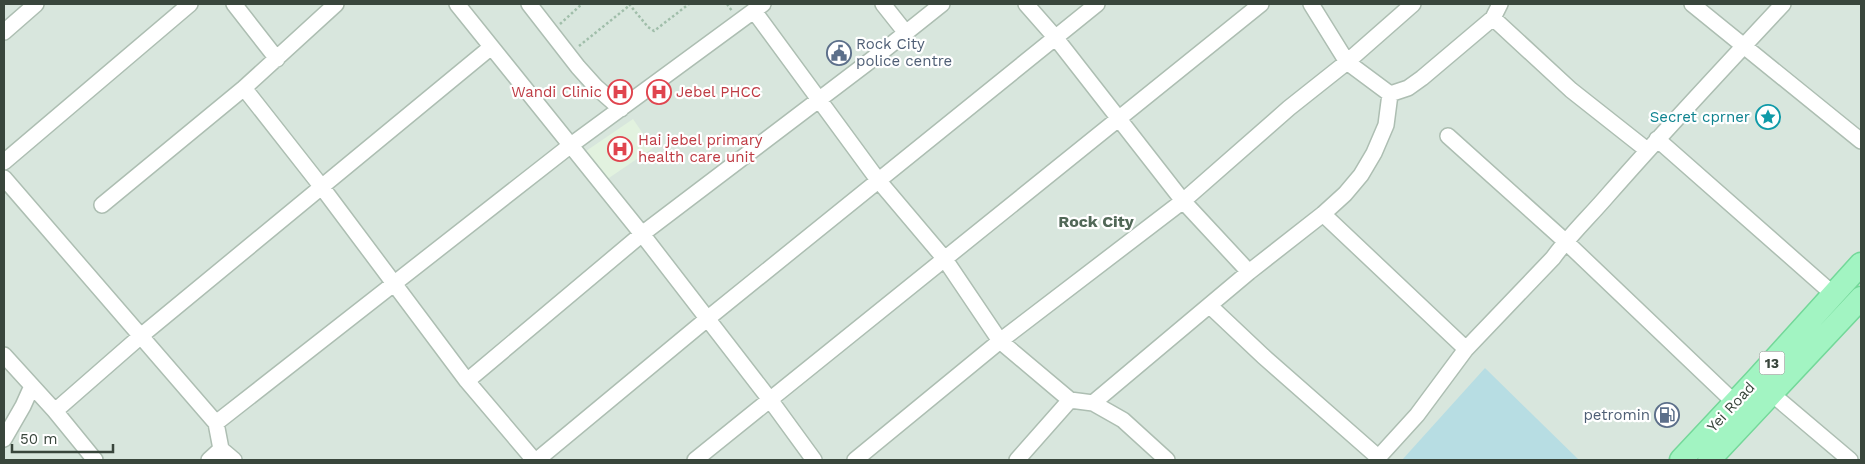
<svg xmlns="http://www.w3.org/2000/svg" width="1865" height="464" viewBox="0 0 1865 464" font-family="'Work Sans',sans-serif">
	<rect width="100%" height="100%" fill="#eaf3ed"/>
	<path fill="#d8e6dd" d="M4,4H1861V460H4Z"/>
	<path fill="#e2f2df" d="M633,119L653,148L606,180L586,151Z"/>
	<path fill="#b7dde3" d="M1485,368L1579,460H1402Z"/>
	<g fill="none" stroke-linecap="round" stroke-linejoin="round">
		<defs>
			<path id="minor" d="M234,4L277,59
				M457,4L642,234L771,401L814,460
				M529,4L578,67L596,87L621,109
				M883,4L906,33
				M1026,4L1055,37L1183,201L1249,272
				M1311,4L1347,62L1390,94L1408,88L1422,78L1493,18L1500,4
				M1692,4L1861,141
				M754,11L878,180L944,258L1000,341L1070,400L1093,403L1123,420L1167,460
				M1493,18L1571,90L1647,150
				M4,32L36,4
				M244,88L321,186L467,381L534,460
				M1448,136L1565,241L1735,403
				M1657,139L1833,294
				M4,162L190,4
				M4,178L216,423L221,449L234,460
				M102,205L244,88L336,4
				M1323,214L1466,349
				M1210,306L1263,356L1379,458
				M4,355L55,411L95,460
				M467,381L642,234L883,51L942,4
				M1772,394L1850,460
				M1093,403L1249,272L1323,214L1345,194L1361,175L1374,153L1386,125L1390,94
				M55,411L142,335L490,48
				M216,423L571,145L763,4
				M4,439L23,406L32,386
				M209,460L221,449
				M537,460L707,319L1097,4
				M695,460L1261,4
				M855,460L1000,341L1183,201L1289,108L1347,62L1413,4
				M1017,460L1070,400
				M1376,460L1417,415L1466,349L1553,258C1569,236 1590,216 1608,195C1665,130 1724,67 1783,4"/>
			<path id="primary" d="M1681,460L1755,381L1861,264
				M1709,460L1861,298"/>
		</defs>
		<use href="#minor" stroke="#adbeb2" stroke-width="18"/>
		<use href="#primary" stroke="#73d899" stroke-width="25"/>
		<path stroke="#a0beaa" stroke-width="2.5" stroke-dasharray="2.5 2.5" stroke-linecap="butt" d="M629,4L648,27L654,31L689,4
			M727,4L732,11
			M560,24L582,4
			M579,46L630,5"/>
		<use href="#minor" stroke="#fff" stroke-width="15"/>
		<use href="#primary" stroke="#a2f4c2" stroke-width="22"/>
	</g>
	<defs>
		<symbol id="civic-ring" viewBox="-11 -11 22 22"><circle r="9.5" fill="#fff" stroke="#5c6f8a" stroke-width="1.5"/><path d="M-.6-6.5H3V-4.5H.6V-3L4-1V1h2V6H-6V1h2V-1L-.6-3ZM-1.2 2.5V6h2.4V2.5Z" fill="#5c6f8a"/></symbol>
		<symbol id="hospital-ring" viewBox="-11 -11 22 22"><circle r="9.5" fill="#fff" stroke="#e0444e" stroke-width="1.5"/><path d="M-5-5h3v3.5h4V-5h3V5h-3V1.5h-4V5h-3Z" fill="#e0444e"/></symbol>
		<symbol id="sight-ring" viewBox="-11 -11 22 22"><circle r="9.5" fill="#fff" stroke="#0f9aa8" stroke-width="1.5"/><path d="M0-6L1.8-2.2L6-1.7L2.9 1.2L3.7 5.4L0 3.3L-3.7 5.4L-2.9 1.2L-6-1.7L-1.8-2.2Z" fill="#0f9aa8"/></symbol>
		<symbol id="fuel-ring" viewBox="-11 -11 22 22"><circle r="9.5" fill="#fff" stroke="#5c6f8a" stroke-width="1.5"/><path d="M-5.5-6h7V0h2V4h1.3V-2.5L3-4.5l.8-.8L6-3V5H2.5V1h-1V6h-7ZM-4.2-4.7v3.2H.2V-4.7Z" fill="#5c6f8a"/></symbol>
	</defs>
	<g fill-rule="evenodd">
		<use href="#civic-ring" x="825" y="39" width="28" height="28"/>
		<use href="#hospital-ring" x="606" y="78" width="28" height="28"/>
		<use href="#hospital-ring" x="645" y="78" width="28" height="28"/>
		<use href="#sight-ring" x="1754" y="103" width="28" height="28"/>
		<use href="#hospital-ring" x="606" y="135" width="28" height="28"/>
		<use href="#fuel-ring" x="1653" y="401" width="28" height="28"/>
	</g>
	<g text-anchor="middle" stroke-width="4.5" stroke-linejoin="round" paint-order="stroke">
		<rect fill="#fff" stroke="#747e76" stroke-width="1" x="1759.5" y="351.5" width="25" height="23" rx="4"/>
		<g font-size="14" font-weight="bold" fill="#39463c">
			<text x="1772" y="368">13</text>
		</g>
		<g font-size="15" fill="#4e5e75" stroke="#fff" text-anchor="start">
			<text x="856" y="49">Rock City<tspan x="856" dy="17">police centre</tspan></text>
			<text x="1650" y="420" text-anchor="end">petromin</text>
		</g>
		<g font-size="15" fill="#be3a42" stroke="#fff" text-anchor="start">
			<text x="602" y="97" text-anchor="end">Wandi Clinic</text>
			<text x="676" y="97">Jebel PHCC</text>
			<text x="638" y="145">Hai jebel primary<tspan x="638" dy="17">health care unit</tspan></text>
		</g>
		<g font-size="15" fill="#0d838f" stroke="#fff" text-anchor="end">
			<text x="1750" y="122">Secret cprner</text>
		</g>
		<g font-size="15" fill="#39463c" stroke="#fff">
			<text transform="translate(1731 407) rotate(-47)" y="5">Yei Road</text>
		</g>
		<g font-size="16" font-weight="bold" fill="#516857" stroke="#fff">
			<text x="1096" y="227">Rock City</text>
		</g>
	</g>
	<rect width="1865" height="464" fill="none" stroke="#39463c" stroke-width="10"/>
	<path d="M12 444v8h101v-8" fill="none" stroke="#39463c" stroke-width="2.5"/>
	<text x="20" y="444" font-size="15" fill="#39463c" stroke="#ffffff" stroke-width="4" paint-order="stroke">50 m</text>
</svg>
